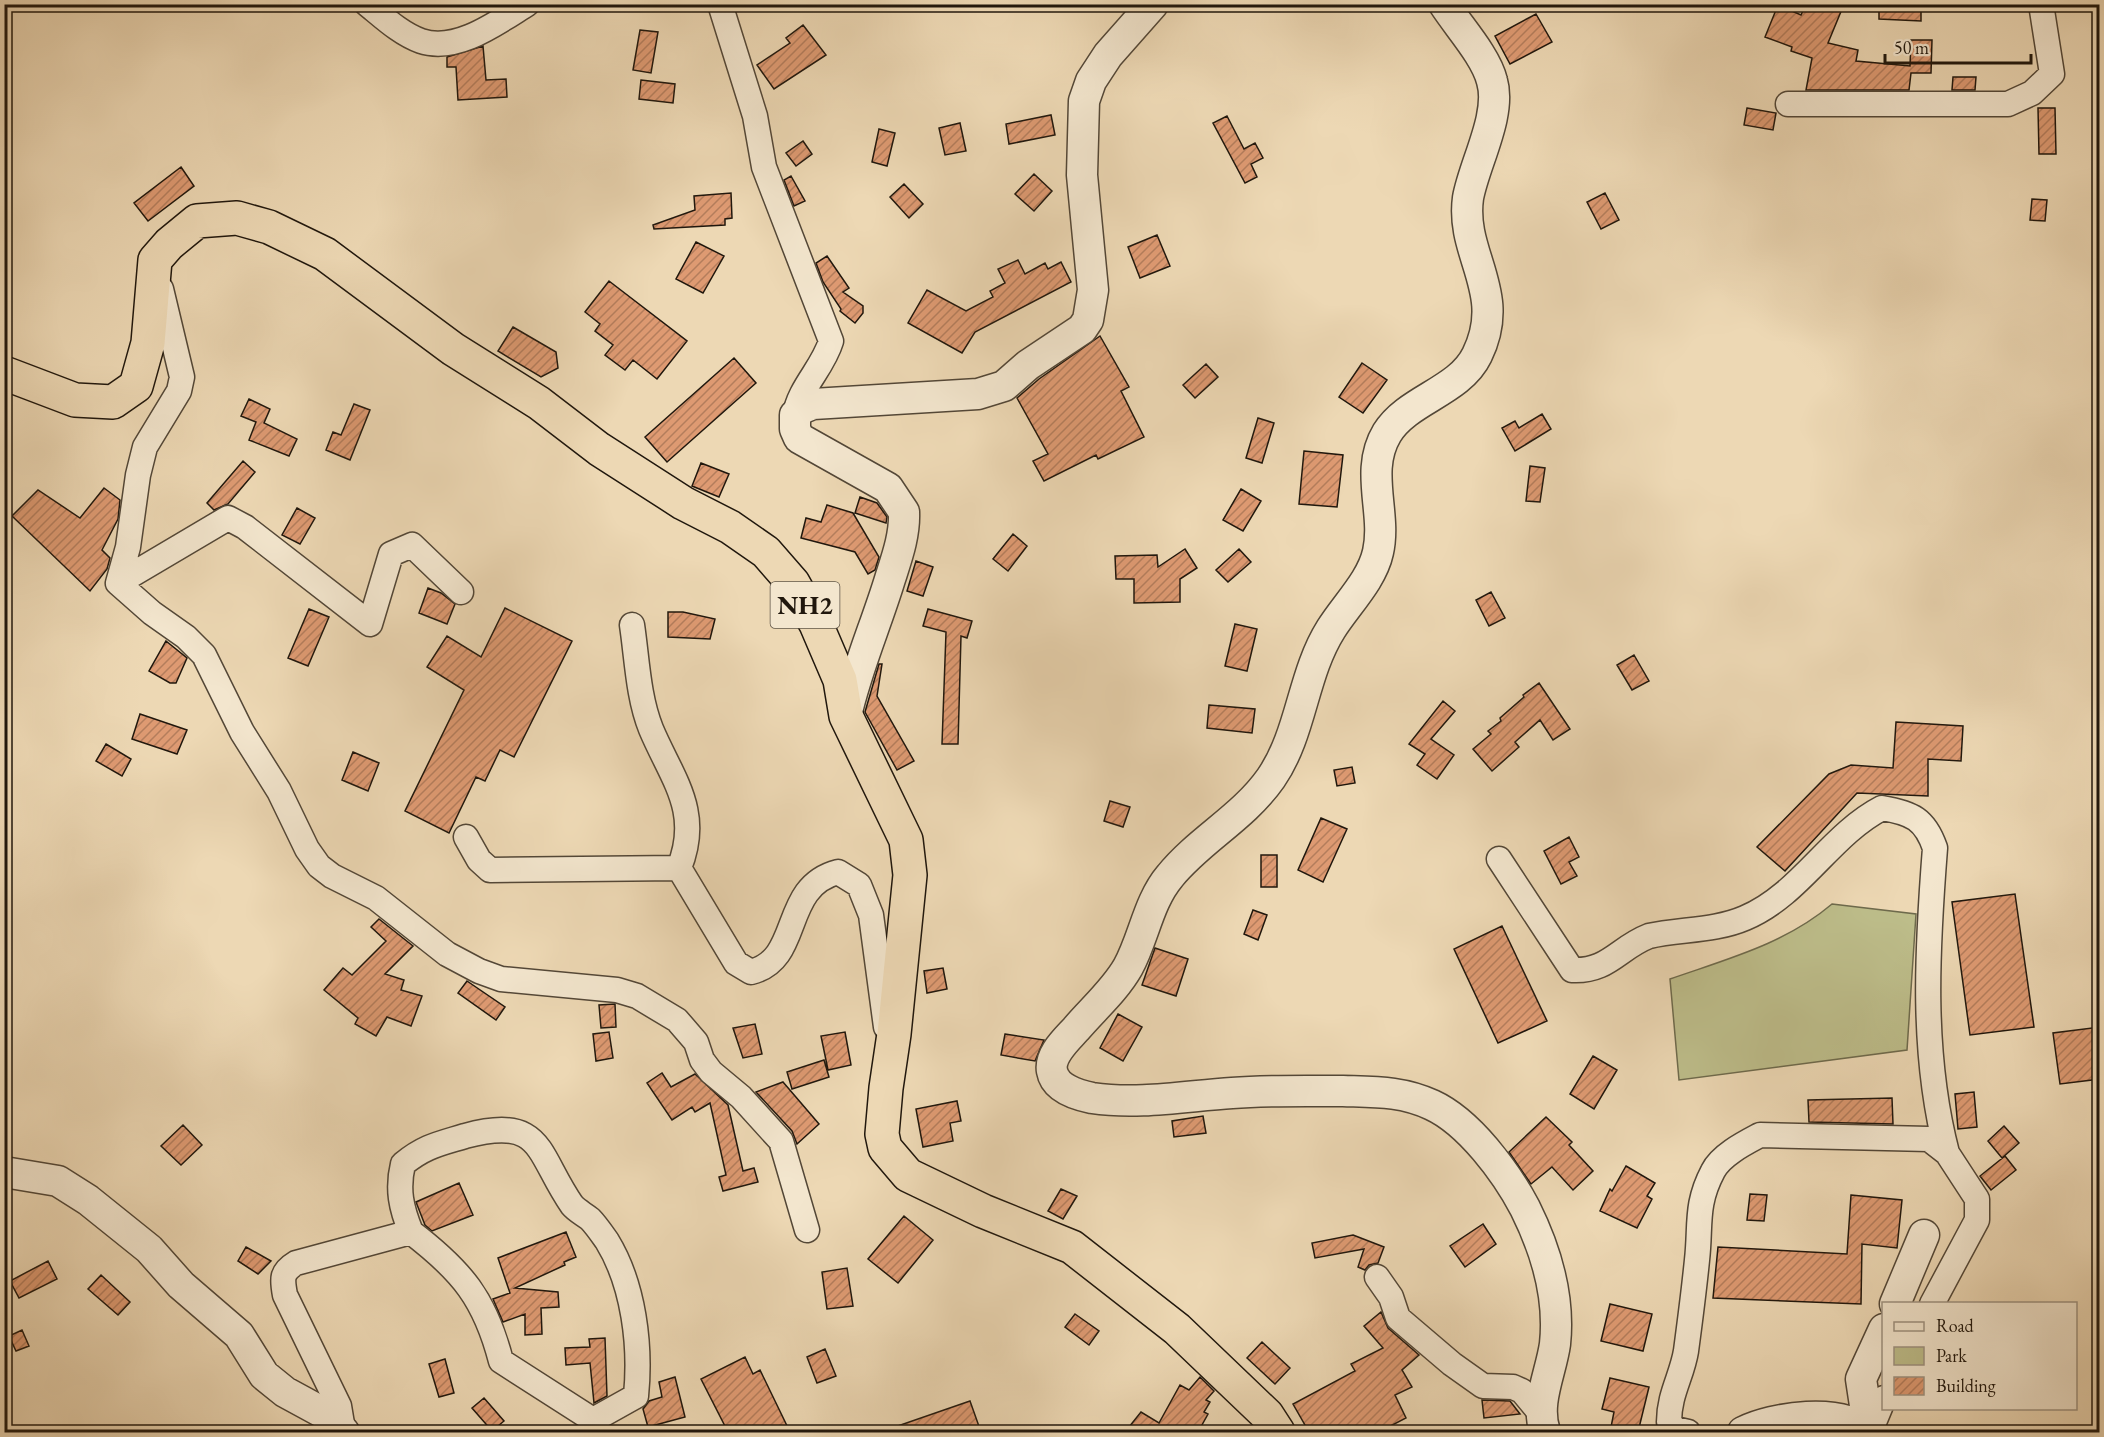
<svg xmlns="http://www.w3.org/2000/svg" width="2104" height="1437" viewBox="0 0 2104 1437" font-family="'EB Garamond',serif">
	<defs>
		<pattern id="building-hatch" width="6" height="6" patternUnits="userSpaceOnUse" patternTransform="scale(1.5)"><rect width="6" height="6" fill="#de9a72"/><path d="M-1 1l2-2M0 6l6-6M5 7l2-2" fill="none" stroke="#b47d5c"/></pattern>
	</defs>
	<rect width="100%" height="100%" fill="#edd8b4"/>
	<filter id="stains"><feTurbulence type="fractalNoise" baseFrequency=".00333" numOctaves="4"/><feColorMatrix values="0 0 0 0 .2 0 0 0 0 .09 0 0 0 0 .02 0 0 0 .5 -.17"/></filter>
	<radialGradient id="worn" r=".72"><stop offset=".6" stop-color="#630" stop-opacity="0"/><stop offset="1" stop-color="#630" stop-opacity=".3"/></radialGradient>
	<path fill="#bdbd8a" stroke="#6e6a4c" stroke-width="1.5" d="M1832,904L1916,914L1907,1050L1679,1080L1670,979C1727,959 1785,944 1832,904Z"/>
	<path fill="url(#building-hatch)" stroke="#20170d" stroke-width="1.5" d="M1806,4H1833L1842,9L1828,43L1858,50L1856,61L1910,66L1911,40H1932L1931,73H1911L1909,90H1806L1812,58L1791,51L1792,47L1765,37L1778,5L1801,15Z
		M1879,4H1921V21L1879,19Z
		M1536,14L1552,42L1510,64L1495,36Z
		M803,25L826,55L774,89L757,65L790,43L786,38Z
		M640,30L658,32L651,73L633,70Z
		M483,46L486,80L506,79L507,97L458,100L456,67H447V57Z
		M1953,77H1976L1975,90H1952Z
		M641,80L675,84L673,103L639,99Z
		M1747,108L1776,113L1773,130L1744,125Z
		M2038,108H2055L2056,154H2039Z
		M1051,115L1055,135L1009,144L1006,124Z
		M1227,116L1244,149L1255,143L1263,158L1251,164L1257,177L1245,183L1213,123Z
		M960,123L966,151L945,155L939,128Z
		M879,129L895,133L887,166L872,162Z
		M803,141L812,154L796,166L786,153Z
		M181,167L194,186L148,221L134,203Z
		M1034,174L1052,191L1034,211L1015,194Z
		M791,176L805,201L794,206L784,180Z
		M904,184L923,204L909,218L890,197Z
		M731,193L732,218L725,219V225L654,229L653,225L695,210L694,196Z
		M1605,193L1619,220L1601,229L1587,202Z
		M2032,199L2047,200L2045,221L2030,220Z
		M1157,235L1170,266L1140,278L1128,247Z
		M696,242L724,256L703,293L676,279Z
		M827,256L849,288L843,292L863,306V313L855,323L840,311L841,309L823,282L816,263Z
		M1018,260L1025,274L1045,263L1048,269L1061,262L1071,282L975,332L962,353L908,323L927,290L966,311L993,297L990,291L1005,283L998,269Z
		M609,281L687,341L657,379L633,360L625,370L605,355L613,345L595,331L600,324L585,312Z
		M513,327L556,352L558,368L541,377L498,351Z
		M1100,336L1129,387L1121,391L1144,437L1098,459L1096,455L1044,481L1033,461L1048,454L1017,398L1039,379Z
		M734,358L756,383L667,462L645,437Z
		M1362,363L1387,380L1363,413L1339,397Z
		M1206,364L1218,377L1195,398L1183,385Z
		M249,399L270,409L264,423L297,439L289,456L249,440L256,422L241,416Z
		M354,404L370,410L350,460L326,450L333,432L341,435Z
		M1542,414L1551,429L1515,451L1502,428L1515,421L1519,428Z
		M1258,418L1274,423L1262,463L1246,458Z
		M1304,451L1343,455L1337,507L1299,504Z
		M243,461L255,472L228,504L214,510L207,503Z
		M701,463L729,474L719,497L692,486Z
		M1530,466L1545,468L1540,502L1526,501Z
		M104,488L120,500L118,519L102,550L110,558L107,569L90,591L12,516L38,490L80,518Z
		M1241,489L1261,501L1243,531L1223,520Z
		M860,497L877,503L887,517L886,523L855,513Z
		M827,505L853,513L879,557L875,570L868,574L855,552L801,538L806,518L821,522Z
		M297,508L315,518L300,544L282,535Z
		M1013,534L1027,546L1008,571L993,559Z
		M1185,549L1197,568L1180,579V602L1134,603V579H1116L1115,556L1157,555L1158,567Z
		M1239,549L1251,562L1228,582L1216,570Z
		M916,561L933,567L923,596L907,591Z
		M428,588L441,593L455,604L447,624L419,613Z
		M1491,592L1505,618L1489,626L1476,600Z
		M505,608L572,641L514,757L500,750L485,781L476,777L449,833L405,811L464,690L427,667L447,636L481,657Z
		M309,609L329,617L308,666L288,658Z
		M928,609L972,621L967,638L961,636L958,744H942L946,632L923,626Z
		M668,612H683L715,619L710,639L668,637Z
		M1235,624L1257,629L1247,671L1225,666Z
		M166,641L187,658L176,683H170L149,671Z
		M1634,655L1649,681L1632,690L1617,665Z
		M879,664H882L877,696L914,761L897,770L865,712Z
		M1539,683L1570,729L1553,740L1540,720L1515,742L1519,747L1492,771L1473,749L1491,734L1488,731L1501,721L1500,718L1524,697L1523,695Z
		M1443,701L1455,711L1431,739L1454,755L1437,779L1417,765L1425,754L1409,744Z
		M1209,705L1255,709L1252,733L1207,728Z
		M140,714L187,730L177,754L132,739Z
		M1896,722L1963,726L1961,761L1928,759V796L1857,793L1785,871L1757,847L1829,774L1851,765L1893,768Z
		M106,744L131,759L122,776L96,761Z
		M353,752L379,763L368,791L342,780Z
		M1352,767L1355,783L1337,786L1334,770Z
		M1110,801L1130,807L1123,827L1104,821Z
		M1321,818L1347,829L1323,882L1298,870Z
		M1569,837L1579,857L1569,862L1577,876L1561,884L1544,851Z
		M1261,855H1277V887H1261Z
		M2015,894L2034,1027L1970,1035L1952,902Z
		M1253,910L1267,915L1258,940L1244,934Z
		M379,919L413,946L385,974L404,980L401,990L422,996L411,1026L387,1017L376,1036L355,1024L358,1018L324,990L343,968L352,975L386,941L371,927Z
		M1502,926L1547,1021L1498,1043L1454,949Z
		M1155,948L1188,959L1176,996L1142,985Z
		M943,968L947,989L927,993L924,971Z
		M467,981L505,1007L496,1020L458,993Z
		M615,1004L616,1027L601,1028L599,1005Z
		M1118,1014L1142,1027L1123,1061L1100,1048Z
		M755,1024L762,1054L743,1058L733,1028Z
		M2100,1027V1079L2060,1084L2053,1033Z
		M609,1032L613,1058L596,1061L593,1034Z
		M845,1032L851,1065L828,1070L821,1036Z
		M1005,1034L1044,1040L1035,1061L1001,1055Z
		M1593,1056L1617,1070L1594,1109L1570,1094Z
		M824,1060L829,1077L792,1089L787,1072Z
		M662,1073L671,1087L695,1074L728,1105L743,1171L754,1168L758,1182L723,1191L719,1177L726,1175L710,1103L695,1112L692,1107L672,1120L647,1083Z
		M783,1082L819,1124L797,1144L792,1131L756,1092Z
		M1974,1092L1977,1127L1958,1129L1955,1094Z
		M1892,1098L1893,1124L1809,1122L1808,1100Z
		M957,1101L961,1121L950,1123L953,1141L923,1147L916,1109Z
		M1203,1116L1206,1133L1174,1137L1172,1121Z
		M1546,1117L1572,1142L1569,1145L1593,1171L1573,1190L1552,1167L1531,1184L1509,1152Z
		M183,1125L202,1145L181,1165L161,1146Z
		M2004,1126L2019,1143L2002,1158L1988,1141Z
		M2005,1156L2016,1170L1991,1190L1980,1176Z
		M1626,1166L1655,1183L1647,1196L1652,1199L1637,1228L1600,1211L1610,1189L1612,1191Z
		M459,1183L473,1215L432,1231L425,1225L416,1202Z
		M1061,1189L1077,1196L1063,1219L1048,1211Z
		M1750,1194L1767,1195L1764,1221L1747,1220Z
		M1851,1195L1902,1200L1897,1248L1862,1244L1861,1304L1713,1298L1718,1247L1847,1254Z
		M904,1216L933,1240L898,1283L868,1259Z
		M1483,1224L1496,1244L1465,1267L1450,1246Z
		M566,1232L576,1257L564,1262L565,1265L515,1288L558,1292L559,1307L541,1308L542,1334L525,1335V1314L503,1322L493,1299L510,1293L498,1258Z
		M1353,1235L1384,1247L1378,1263L1369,1265L1365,1270L1358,1267L1364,1249L1315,1258L1312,1243Z
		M246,1247L271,1261L258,1274L238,1261Z
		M48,1261L57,1279L19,1298L10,1281Z
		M847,1268L853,1306L827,1309L822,1272Z
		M101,1275L130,1302L118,1315L88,1289Z
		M1610,1304L1652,1314L1643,1351L1601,1341Z
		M1381,1312L1388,1328L1419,1355L1402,1370L1412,1387L1395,1395L1406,1418L1379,1432H1309L1293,1404L1355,1371L1351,1364L1383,1348L1364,1326Z
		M1075,1314L1099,1331L1089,1345L1065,1327Z
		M22,1330L29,1346L16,1351L9,1336Z
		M605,1338L607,1396L594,1403L590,1363L566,1365L565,1348L590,1347L589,1339Z
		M1262,1342L1290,1368L1275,1384L1247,1358Z
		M825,1349L836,1376L817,1383L807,1357Z
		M745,1357L753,1374L760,1370L790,1432H728L701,1379Z
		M445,1359L454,1393L439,1397L429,1364Z
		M675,1377L685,1417L648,1427L643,1409L649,1401L662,1397L659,1382Z
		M1200,1377L1214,1391L1206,1400L1210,1402L1204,1412L1208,1414L1198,1432H1125L1141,1412L1159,1423L1180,1385L1189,1390Z
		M1610,1378L1649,1387L1638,1432H1610L1614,1412L1602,1409Z
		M484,1398L504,1421L492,1431L472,1408Z
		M1482,1400L1510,1401L1520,1414L1484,1418Z
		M970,1401L981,1432H886V1430Z"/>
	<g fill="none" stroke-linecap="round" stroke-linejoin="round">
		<defs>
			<path id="minor" d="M367,4C383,17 401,34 421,41C457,53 498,22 527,4
				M720,4L755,116L764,167L831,341C823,368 799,388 795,415
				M1788,104H2008L2032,93L2052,74L2041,4
				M161,289L182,377L179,391L145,447L138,475L128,547L118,583L152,613L186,637L204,655L242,732L279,791L307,849L319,866L332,876L376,898L447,954L479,971L501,979L617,990L637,996L677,1020L696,1042L702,1060L711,1072L741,1097L781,1141L807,1230
				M118,583L228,518L245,527L370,624L391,554L412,545L461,592
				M632,625C637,658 638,697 651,729C672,779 702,811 679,868L736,963L751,972C803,959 780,887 838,872L859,885L871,915L886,1027
				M466,837L479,860L490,870L679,868
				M1499,859L1572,970C1608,972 1618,948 1649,936C1680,929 1715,931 1745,918C1800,895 1830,835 1882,808C1912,813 1925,819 1935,848C1927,950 1921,1053 1947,1153
				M1377,1277L1391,1297L1398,1318L1452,1364L1483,1386L1513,1387L1522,1391L1541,1414
				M343,1430L339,1406L285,1295C282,1279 281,1272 296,1263L411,1232C462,1271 485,1299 501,1361L593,1420L636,1396C641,1346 634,1285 607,1241C602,1234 596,1225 590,1219C584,1214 577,1211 572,1205C536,1153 544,1115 465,1136C439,1144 425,1146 403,1164C397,1189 401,1208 411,1232
				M1688,1432L1675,1429L1669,1422C1669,1394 1682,1376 1686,1351C1690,1321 1694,1290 1697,1260C1701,1225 1695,1205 1713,1171C1721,1155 1745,1143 1760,1135L1929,1139L1947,1153L1977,1199V1220L1932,1304
				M1870,1432L1884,1398"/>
			<path id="tertiary" d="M1444,4C1458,26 1486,56 1492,81C1502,115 1474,164 1468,198C1460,255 1508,292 1477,355C1459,392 1408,399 1387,433C1364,471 1387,513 1378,552C1372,580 1346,605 1331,629C1302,675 1302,733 1271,778C1243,818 1199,840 1170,876C1148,902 1144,938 1128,967C1115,990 1093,1009 1076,1029C1066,1040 1049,1055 1052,1071C1055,1088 1077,1095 1092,1098C1138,1105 1186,1096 1232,1093C1269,1090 1306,1091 1343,1091C1375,1092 1402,1091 1432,1105C1469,1122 1506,1172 1525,1208C1546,1250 1560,1297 1555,1344C1551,1373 1535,1403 1545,1432
				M846,716C856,670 876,625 890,579C897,557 905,535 904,512L888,488L799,438L795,429V415L803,408L813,404L978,394L1004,386L1028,365L1082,329L1088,320L1093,290L1082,175L1084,101L1091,81L1108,55L1153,4
				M4,1172L58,1181L88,1200L149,1249L181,1285L239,1335L264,1375L285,1392L331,1417L344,1432
				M1895,1304L1924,1235
				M1743,1432C1773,1417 1841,1407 1867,1432
				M1869,1432L1861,1379L1884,1329"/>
			<path id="trunk" d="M4,373L75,400L113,402L136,386L148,343L155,260L169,244L197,221L237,218L269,227L325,254L453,349L539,403L599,449L683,503L730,527L766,552L793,583L816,624L840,680L846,716L906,840L910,875L894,1034L886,1088L882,1134L885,1148L908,1175L983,1211L1072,1247L1177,1329L1267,1415L1278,1432"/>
		</defs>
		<use href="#minor" stroke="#534737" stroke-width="27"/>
		<use href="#tertiary" stroke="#534737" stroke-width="33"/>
		<use href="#trunk" stroke="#20170d" stroke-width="36"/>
		<use href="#minor" stroke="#f3e6ce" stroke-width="24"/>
		<use href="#tertiary" stroke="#f3e6ce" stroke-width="30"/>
		<use href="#trunk" stroke="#edd8b4" stroke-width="33"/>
	</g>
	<g text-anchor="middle" stroke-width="5" stroke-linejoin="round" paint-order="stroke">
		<rect fill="#f3e6ce" stroke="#5f5547" stroke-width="1.5" x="770.5" y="582" width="69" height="46" rx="4.5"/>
		<g font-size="26" font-weight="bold" fill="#20170d">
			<text x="805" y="614">NH2</text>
		</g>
	</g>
	<rect width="2104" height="1437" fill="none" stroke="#edd8b4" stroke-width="24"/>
	<rect x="6" y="6" width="2092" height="1425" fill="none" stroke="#20170d" stroke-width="3"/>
	<rect x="12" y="12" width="2080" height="1413" fill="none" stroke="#20170d" stroke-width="1.5"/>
	<rect x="1882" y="1302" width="195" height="108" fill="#f3e6ce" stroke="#9f9381" stroke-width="1.5"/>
	<rect x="1894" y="1322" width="30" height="9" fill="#f3e6ce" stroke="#9f9381" stroke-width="1.5"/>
	<text x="1936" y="1332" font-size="18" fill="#20170d">Road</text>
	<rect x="1894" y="1347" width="30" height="18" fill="#bdbd8a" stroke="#9f9381" stroke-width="1.5"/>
	<text x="1936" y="1362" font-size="18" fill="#20170d">Park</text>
	<rect x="1894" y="1377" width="30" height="18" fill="url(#building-hatch)" stroke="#9f9381" stroke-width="1.5"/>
	<text x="1936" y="1392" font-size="18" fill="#20170d">Building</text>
	<path d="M1885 54v9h146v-9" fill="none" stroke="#20170d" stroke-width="3"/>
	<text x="1894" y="54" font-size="18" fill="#20170d" stroke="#f3e6ce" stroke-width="4.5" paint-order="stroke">50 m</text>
	<rect width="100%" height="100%" filter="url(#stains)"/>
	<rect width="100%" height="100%" fill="url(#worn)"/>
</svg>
